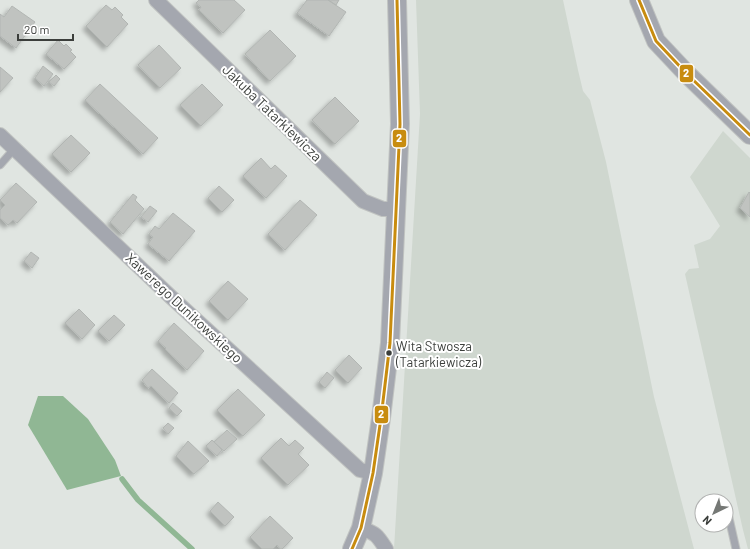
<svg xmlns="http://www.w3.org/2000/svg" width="750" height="549" viewBox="0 0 750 549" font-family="Barlow,sans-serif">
	<defs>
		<filter id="shadow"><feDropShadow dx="-3.5" dy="3.5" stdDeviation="2" flood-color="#0004"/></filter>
	</defs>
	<rect width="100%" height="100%" fill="#e0e5e1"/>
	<path fill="#cfd7cf" d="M416,0H563L578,70L583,91L590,100L606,162L654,397L694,549H394L420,114Z
		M723,131L750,158V549H748L743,530L685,274L689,269L699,268L694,245L710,239L720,226L690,177Z"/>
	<path fill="#90b794" d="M38,396H63L88,419L115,460L121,476L67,490L28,425Z"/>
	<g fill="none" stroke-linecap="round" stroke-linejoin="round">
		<path stroke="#90b794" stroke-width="5.5" d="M122,479L138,500L192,549"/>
	</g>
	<path fill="#c0c3c0" stroke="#b2b6b3" filter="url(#shadow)" d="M199,0H234L245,10L223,33L199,10L201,7L196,3Z
		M307,0H328L346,12L329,36L297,13Z
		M328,0H339L336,5Z
		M106,5L112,10L115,7L123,15L121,17L128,24L107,47L86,26Z
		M12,6L35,22L16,48L0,36V14L4,17Z
		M270,30L296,56L270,81L245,54Z
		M58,40L64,46L66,44L72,50L70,51L76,57L64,69L46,54Z
		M159,45L181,68L160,88L138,65Z
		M43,66L53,74L44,86L35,78Z
		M0,67L13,78L0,92Z
		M56,75L60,79L54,86L49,82Z
		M100,84L158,138L143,154L85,100Z
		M202,84L223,105L201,126L180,105Z
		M335,97L359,121L335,144L312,120Z
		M71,135L90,153L71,172L52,154Z
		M261,158L271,169L275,165L287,176L266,198L243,176Z
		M16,183L37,202L17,223L13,220L8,225L0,218V210L5,205L0,200Z
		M219,186L234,200L222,212L208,198Z
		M749,192L750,193V217L740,208Z
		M133,194L137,197L135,200L144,209L123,234L110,222Z
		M300,200L317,215L285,250L268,234Z
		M150,206L157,211L148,222L141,217Z
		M173,213L195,231L169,261L148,244L153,237L149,234L155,226L159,229Z
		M31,252L39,258L32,268L24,261Z
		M228,281L248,299L228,320L209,301Z
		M79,309L95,325L82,339L65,323Z
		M114,315L125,325L109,341L98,331Z
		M174,323L204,351L187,370L165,349L166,348L158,341Z
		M349,355L362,368L348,383L335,370Z
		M152,369L178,393L169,403L151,386L148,388L142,380Z
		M327,372L334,378L325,388L319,382Z
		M238,389L265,415L243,436L217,410Z
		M173,403L182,411L177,416L169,408Z
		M168,423L174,428L168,434L163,428Z
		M227,430L237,439L224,451L214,442Z
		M281,438L289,446L295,440L304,448L298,454L309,465L288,485L261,458Z
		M212,440L222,450L217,456L206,446Z
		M188,441L209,461L194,474L176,456Z
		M218,502L234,517L225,526L210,511Z
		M270,516L293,538L282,549H280L277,545L273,549H262L250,537Z"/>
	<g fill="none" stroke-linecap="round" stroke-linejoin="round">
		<defs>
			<path id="service" d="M0,165L15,148
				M729,518L736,549"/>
			<path id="minor" d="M156,0L363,201L383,209H396
				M0,135L171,297L360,470L373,473
				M361,528C377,534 377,535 386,549"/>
			<path id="tertiary" d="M639,0L656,41L687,74L750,135
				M352,549L361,528L373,473L381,418L390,343L400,124L397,0"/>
		</defs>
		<use href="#service" stroke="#c0c3c1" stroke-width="9"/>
		<use href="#minor" stroke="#c0c3c1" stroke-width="16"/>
		<use href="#tertiary" stroke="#c0c3c1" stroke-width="20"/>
		<use href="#service" stroke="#a4a7af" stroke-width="7"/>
		<use href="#minor" stroke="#a4a7af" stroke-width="14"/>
		<use href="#tertiary" stroke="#a4a7af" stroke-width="18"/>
		<defs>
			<path id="bus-1" d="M639,0L656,41L687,74L750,135
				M352,549L361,528L373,473L381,418L390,343L400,124L397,0"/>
		</defs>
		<use href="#bus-1" stroke="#fff" stroke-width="6"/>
		<use href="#bus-1" stroke="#c88c0f" stroke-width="3"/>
	</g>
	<circle fill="#3b3e3b" stroke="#fff" stroke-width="1.5" cx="389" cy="353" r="3.5"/>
	<g text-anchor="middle" stroke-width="4" stroke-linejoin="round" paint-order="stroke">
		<g font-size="13" fill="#3b3e3b" stroke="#fff" text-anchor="start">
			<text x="396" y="351">Wita Stwosza<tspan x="396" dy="16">(Tatarkiewicza)</tspan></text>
		</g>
		<g font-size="14" fill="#3b3e3b" stroke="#fff">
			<text transform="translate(272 113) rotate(44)" y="5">Jakuba Tatarkiewicza</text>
			<text transform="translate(184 308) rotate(43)" y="5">Xawerego Dunikowskiego</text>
		</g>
	</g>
	<g stroke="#fff" stroke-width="1.5">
		<rect x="679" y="64" width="15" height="19" rx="4" fill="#c88c0f"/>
		<rect x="392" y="129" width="15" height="19" rx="4" fill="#c88c0f"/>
		<rect x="374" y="405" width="15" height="19" rx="4" fill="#c88c0f"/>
	</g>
	<g font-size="11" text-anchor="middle" font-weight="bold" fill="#fff">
		<text x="686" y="77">2</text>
		<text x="399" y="142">2</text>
		<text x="381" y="418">2</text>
	</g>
	<g transform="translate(714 513) rotate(223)"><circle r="19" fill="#ffffff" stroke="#b1b2b1"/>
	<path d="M0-3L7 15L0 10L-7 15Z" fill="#757875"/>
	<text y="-6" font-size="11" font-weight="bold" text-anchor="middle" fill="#3b3e3b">N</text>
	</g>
	<path d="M18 34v6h55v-6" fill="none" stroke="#3b3e3b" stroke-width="2"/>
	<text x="24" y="34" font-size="12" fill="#3b3e3b" stroke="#ffffff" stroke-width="3" paint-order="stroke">20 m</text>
</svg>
